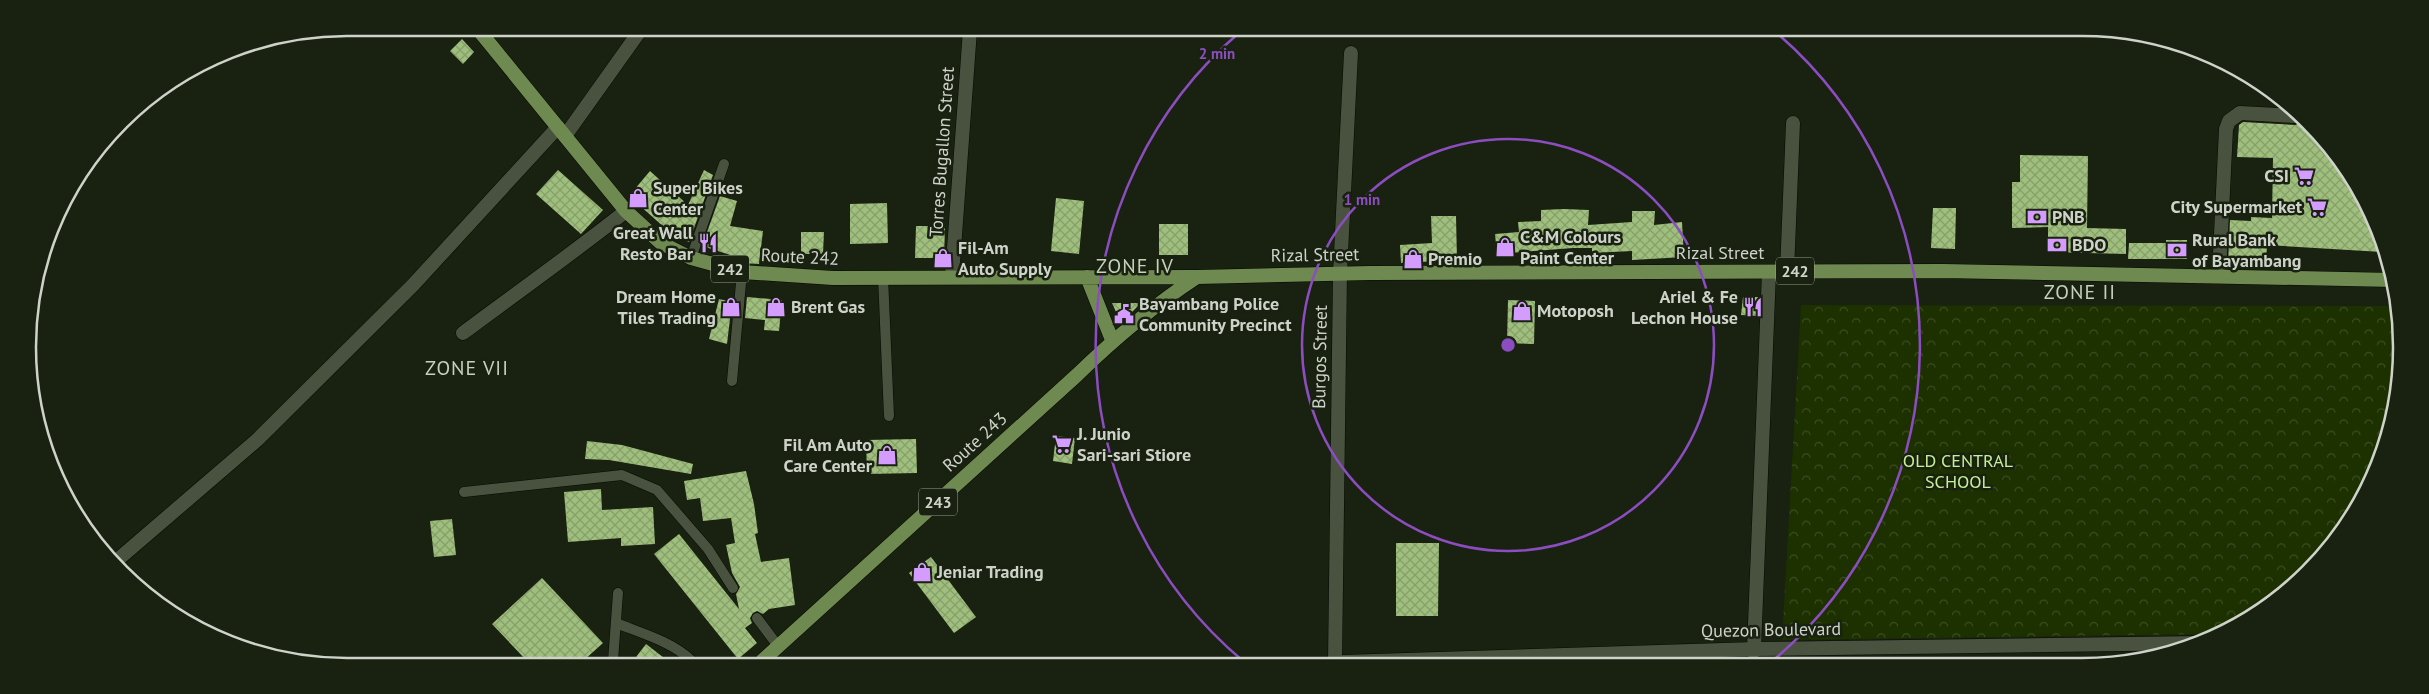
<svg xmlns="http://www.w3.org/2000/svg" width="2429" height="694" viewBox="0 0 2429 694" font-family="'PT Sans',sans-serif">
	<defs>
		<pattern id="forest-crowns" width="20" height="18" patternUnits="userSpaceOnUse" patternTransform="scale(1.25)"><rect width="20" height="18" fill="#1c3000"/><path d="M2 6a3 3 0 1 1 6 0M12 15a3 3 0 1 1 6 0" fill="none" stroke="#3c4d24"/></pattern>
		<pattern id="building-cross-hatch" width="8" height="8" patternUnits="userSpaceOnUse" patternTransform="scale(1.25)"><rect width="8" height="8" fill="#9fbf7c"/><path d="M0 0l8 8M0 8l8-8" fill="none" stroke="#879f6c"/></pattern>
	</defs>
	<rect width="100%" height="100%" fill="#192110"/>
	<path fill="url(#forest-crowns)" d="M1801,305L2395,306V409L2359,506L2293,587L2217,634L1782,640Z"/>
	<path fill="url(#building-cross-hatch)" d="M462,39L474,52L463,64L450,51Z
		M2243,122L2295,125L2301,123L2347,169L2382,252L2267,245L2266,263H2248V265H2228L2230,220L2251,221V217L2272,218L2273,158L2237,157L2239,125Z
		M2020,155L2088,156L2087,228L2126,229V254L2048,252V227L2012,228V182H2020Z
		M558,170L603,210L581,234L536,194Z
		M704,170L713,175L689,242L674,236L629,196L650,171L688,205Z
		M720,196L737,201L730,226L763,231L759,264L742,263L743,259L702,246Z
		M1056,198L1084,201L1079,254L1051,251Z
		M887,203L888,243L850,244V204Z
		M1933,208H1956L1955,249L1931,248Z
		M1564,209L1589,210L1588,225L1632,222V211H1655L1654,225L1682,222L1684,257L1632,260V251L1592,253V248H1573L1497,254L1495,234L1519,232L1518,222L1541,221V210Z
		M1431,216H1456L1457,260L1401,263L1400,245L1432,243Z
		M1159,224H1188V255H1159Z
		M916,226H945L944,258H915Z
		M801,232H824L823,254H801Z
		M2166,240H2187V259H2128L2129,243H2166Z
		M747,297L782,300L779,331L764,330L765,320L745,318Z
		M1743,297H1759L1758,316L1741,315Z
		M719,299L732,302L727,344L709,339Z
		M1508,300L1535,301L1534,344L1507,343Z
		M1112,303H1141L1121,323Z
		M1056,436L1075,438L1072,464L1053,461Z
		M916,439L917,473L867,474L866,440Z
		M587,441L622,445L693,464L691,474L609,460L585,459Z
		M746,471L754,504L758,533L755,534L761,562L789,558L795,605L769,609L763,614L757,611L753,613L750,618L752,623L745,628L757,643L738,659L654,554L679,534L739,609L736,594L740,587L732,573L726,545L735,543L731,518L703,521L700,498L687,500L684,481Z
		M601,489L602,510L653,507L655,544L621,546V538L568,542L564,492Z
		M452,519L456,555L434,557L430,521Z
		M1396,543H1439L1438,616H1396Z
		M931,557L976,617L954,633L909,573Z
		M542,578L603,643L583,661H527L492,624Z
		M646,644L668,661H633Z"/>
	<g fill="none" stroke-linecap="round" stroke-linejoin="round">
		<defs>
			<path id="service" d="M691,258L724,164
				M883,277L889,416
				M732,381L742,272
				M464,492L622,475L657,490L708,549L733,588
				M757,618L778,646
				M616,623C641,633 673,642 692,661
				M613,661L618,593
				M1753,663L1754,649"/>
			<path id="minor" d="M1787,272L1793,123
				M952,276L970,30
				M2219,276L2226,129L2229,121L2240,113L2295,116
				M463,333C518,292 573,253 626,211
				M115,562L257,440L413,285L558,127
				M1754,649L1769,272
				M1335,662L1340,273L1351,53"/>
			<path id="tertiary" d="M1342,662L1754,649L2201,643"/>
			<path id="secondary" d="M565,136L642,28"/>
			<path id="primary" d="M477,28L626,211L661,243L691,258L742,272L833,278L1197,277L1370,273L1943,271L2394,280
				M1087,277L1112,340
				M762,661L1077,375C1115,338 1153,306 1197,277"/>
		</defs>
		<use href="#service" stroke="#050a01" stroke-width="11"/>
		<use href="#minor" stroke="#050a01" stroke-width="15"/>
		<use href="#tertiary" stroke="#050a01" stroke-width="15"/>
		<use href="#secondary" stroke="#050a01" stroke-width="15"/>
		<use href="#primary" stroke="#050a01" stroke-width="15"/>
		<use href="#service" stroke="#48523f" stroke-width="10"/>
		<use href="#minor" stroke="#48523f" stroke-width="14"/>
		<use href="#tertiary" stroke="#48523f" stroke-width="14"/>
		<use href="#secondary" stroke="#48523f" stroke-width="14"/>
		<use href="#primary" stroke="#6f8a50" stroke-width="14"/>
	</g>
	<g fill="none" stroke="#8c4dc1" stroke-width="2.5">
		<circle cx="1508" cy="345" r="206"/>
		<path d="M1243 661A412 412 0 0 1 1240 32M1778 34A412 412 0 0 1 1770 663"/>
	</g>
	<defs>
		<symbol id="supermarket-bare" viewBox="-9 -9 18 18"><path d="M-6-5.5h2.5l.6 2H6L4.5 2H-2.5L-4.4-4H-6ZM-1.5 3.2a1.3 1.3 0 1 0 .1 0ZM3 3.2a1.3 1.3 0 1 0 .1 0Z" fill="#d39cfd" stroke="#192110" stroke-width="2.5" paint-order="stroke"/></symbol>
		<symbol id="shop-bare" viewBox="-9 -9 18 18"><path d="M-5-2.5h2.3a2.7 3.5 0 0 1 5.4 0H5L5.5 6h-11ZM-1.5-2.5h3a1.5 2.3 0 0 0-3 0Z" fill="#d39cfd" stroke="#192110" stroke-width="2.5" paint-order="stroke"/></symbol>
		<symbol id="bank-bare" viewBox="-9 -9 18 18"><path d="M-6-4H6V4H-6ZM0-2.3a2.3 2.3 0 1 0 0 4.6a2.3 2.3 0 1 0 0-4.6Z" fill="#d39cfd" stroke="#192110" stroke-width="2.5" paint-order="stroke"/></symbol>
		<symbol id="restaurant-bare" viewBox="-9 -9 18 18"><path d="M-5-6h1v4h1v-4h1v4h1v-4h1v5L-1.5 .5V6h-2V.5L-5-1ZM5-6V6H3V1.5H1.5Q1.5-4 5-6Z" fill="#d39cfd" stroke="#192110" stroke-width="2.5" paint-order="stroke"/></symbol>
		<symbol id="civic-bare" viewBox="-9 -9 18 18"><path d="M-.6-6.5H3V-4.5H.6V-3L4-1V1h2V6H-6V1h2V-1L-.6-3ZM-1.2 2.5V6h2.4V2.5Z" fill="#d39cfd" stroke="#192110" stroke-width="2.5" paint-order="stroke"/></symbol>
	</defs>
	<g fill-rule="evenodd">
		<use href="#supermarket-bare" x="2290" y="162" width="28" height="28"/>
		<use href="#shop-bare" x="624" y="184" width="28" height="28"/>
		<use href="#supermarket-bare" x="2303" y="193" width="28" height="28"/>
		<use href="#bank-bare" x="2023" y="203" width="28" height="28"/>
		<use href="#restaurant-bare" x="694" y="229" width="28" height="28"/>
		<use href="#bank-bare" x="2043" y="231" width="28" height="28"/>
		<use href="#shop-bare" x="1491" y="233" width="28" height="28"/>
		<use href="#bank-bare" x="2163" y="236" width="28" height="28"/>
		<use href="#shop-bare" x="929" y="244" width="28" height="28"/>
		<use href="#shop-bare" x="1399" y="245" width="28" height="28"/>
		<use href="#shop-bare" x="717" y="293" width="28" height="28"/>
		<use href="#shop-bare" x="762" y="293" width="28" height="28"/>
		<use href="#restaurant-bare" x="1739" y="293" width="28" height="28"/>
		<use href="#shop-bare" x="1508" y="297" width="28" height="28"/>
		<use href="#civic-bare" x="1110" y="300" width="28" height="28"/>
		<use href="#supermarket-bare" x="1048" y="430" width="28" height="28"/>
		<use href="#shop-bare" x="873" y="441" width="28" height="28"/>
		<use href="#shop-bare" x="908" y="558" width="28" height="28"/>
	</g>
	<g text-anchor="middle" stroke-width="5" stroke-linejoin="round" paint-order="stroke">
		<g fill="#192110" stroke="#989e92" stroke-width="1">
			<rect x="711" y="255.5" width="38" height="27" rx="4"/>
			<rect x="1776" y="257.5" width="38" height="27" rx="4"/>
			<rect x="919" y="488.5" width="38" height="27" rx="4"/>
		</g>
		<g font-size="16" font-weight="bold" fill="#ced3c9">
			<text x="730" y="275">242</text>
			<text x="1795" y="277">242</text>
			<text x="938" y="508">243</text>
		</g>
		<g font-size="18" fill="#ced3c9" stroke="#192110">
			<text transform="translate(942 152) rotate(-86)" y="6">Torres Bugallon Street</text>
			<text x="1720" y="259">Rizal Street</text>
			<text transform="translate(1315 255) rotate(-1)" y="6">Rizal Street</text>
			<text transform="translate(800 257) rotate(3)" y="6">Route 242</text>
			<text transform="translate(1320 357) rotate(-89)" y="6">Burgos Street</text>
			<text transform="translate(975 442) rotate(-42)" y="6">Route 243</text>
			<text transform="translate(1771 630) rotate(-1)" y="6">Quezon Boulevard</text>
		</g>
		<g font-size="18" font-weight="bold" fill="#ced3c9" stroke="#192110" text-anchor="start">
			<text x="2289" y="182" text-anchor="end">CSI</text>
			<text x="653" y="194">Super Bikes<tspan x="653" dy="21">Center</tspan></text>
			<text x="2302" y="213" text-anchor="end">City Supermarket</text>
			<text x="2052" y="223">PNB</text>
			<text x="693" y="239" text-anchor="end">Great Wall<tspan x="693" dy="21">Resto Bar</tspan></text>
			<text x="1520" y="243">C&amp;M Colours<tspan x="1520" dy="21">Paint Center</tspan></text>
			<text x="2192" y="246">Rural Bank<tspan x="2192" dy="21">of Bayambang</tspan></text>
			<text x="2072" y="251">BDO</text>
			<text x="958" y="254">Fil-Am<tspan x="958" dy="21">Auto Supply</tspan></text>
			<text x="1428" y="265">Premio</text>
			<text x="716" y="303" text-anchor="end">Dream Home<tspan x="716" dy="21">Tiles Trading</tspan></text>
			<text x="1738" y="303" text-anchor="end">Ariel &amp; Fe<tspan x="1738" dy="21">Lechon House</tspan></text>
			<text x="1139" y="310">Bayambang Police<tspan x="1139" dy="21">Community Precinct</tspan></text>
			<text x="791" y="313">Brent Gas</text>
			<text x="1537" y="317">Motoposh</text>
			<text x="1077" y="440">J. Junio<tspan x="1077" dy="21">Sari-sari Stiore</tspan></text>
			<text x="872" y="451" text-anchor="end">Fil Am Auto<tspan x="872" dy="21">Care Center</tspan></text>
			<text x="937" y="578">Jeniar Trading</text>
		</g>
		<g font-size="18" fill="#c5f094" stroke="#192110">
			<text x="1958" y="467">OLD CENTRAL<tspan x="1958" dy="21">SCHOOL</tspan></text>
		</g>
		<g font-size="20" letter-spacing="1" fill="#c5d1bb" stroke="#192110">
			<text x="1135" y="273">ZONE IV</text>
			<text x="2080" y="299">ZONE II</text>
			<text x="467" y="375">ZONE VII</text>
		</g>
	</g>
	<path d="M0 0H2429V694H0ZM347 36H2082A311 311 0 0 1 2393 347V347A311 311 0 0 1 2082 658H347A311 311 0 0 1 36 347V347A311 311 0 0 1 347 36Z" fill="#192110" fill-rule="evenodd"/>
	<path fill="none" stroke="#ced3c9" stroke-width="2.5" d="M347 36H2082A311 311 0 0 1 2393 347V347A311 311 0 0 1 2082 658H347A311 311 0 0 1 36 347V347A311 311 0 0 1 347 36Z"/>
	<circle cx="1508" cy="345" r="8" fill="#8c4dc1" stroke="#192110" stroke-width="2.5"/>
	<g font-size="15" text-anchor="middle" font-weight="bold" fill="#8c4dc1" stroke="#192110" stroke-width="5" stroke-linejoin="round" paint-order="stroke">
		<text x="1217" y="59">2 min</text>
		<text x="1362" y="205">1 min</text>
	</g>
</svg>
